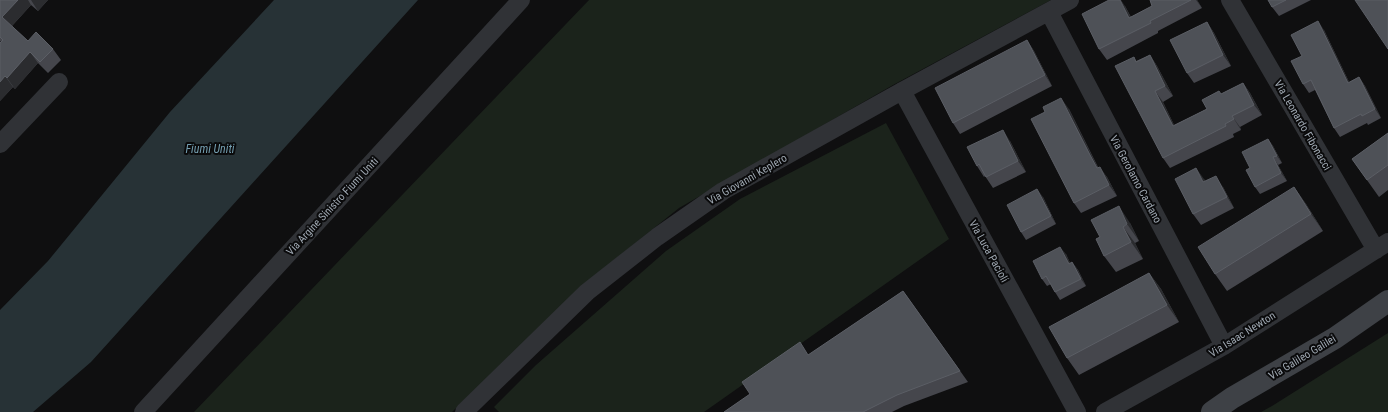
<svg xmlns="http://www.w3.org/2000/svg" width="1388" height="412" viewBox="0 0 1388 412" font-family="'Roboto Condensed',sans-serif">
	<rect width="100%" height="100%" fill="#0f0f10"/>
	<path fill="#1b231b" d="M589,0H1051L893,85L679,208L588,281L452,412H194Z
		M886,123L949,239L704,412H499L494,407L536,365L666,251L740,199Z
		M1388,333V412H1261L1272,406Z"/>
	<path fill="#273236" d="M274,0H418L91,362L33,412H0V310L48,261L170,112Z"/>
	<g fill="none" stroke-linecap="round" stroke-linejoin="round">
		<path stroke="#303236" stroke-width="18" d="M1230,0L1376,250
			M1049,12L1224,346
			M902,91L1077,412
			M0,144L59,82
			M143,412L521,0
			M464,412L587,292L657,237L723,191L902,91L1070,0
			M1105,412L1224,346L1388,242"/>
		<path stroke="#3e4146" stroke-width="22" d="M1212,412L1232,398L1335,338L1388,301"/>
	</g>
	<path fill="#45464c" d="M0,0H48L38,11L31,5L12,26L28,41L53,49L61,60L48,73L38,63L15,89L13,87L0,101L1,42L0,41Z
		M1150,0H1197L1202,8L1158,31V33L1107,60L1099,49L1125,6L1131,17L1152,6Z
		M1268,0H1311L1279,16L1272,7Z
		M1207,22L1214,33L1231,66L1194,83L1187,73Z
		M1324,30L1349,82L1359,77L1365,86L1381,118L1368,125L1367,123L1340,137L1334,128L1315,90L1309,93L1303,84L1302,56Z
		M1027,40L1034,51L1052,86L960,134L953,123Z
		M1150,55L1157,66L1173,96L1163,102L1174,125L1207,109L1221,94L1243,83L1250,93L1262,115L1240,127L1241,130L1233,134L1234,137L1170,168L1163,158L1134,57L1136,61Z
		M1069,109L1098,167L1107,177L1117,196L1081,213L1074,203Z
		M1388,133V190L1379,197L1352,159Z
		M1268,139L1273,146L1282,163L1278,165L1287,181L1260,194L1255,187Z
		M1010,141L1026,172L993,188L985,176L984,177L977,166Z
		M1204,179L1205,181L1223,187L1234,208L1201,225L1193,214Z
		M1294,187L1306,204L1323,231L1227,291L1215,274Z
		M1043,197L1056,224L1026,240L1021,232Z
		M1130,223L1139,241L1135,243L1143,259L1116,272L1104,256L1096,239Z
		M1066,254L1070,263L1072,262L1078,270L1086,286L1060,300L1055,292L1051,284L1047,286L1042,279Z
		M1149,273L1161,289L1179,322L1079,375L1067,358Z
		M903,291L968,382L904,406L892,412H724Z"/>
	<path fill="#2b2c2f" d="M18,0H28L31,5L10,28L2,17Z
		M31,0H48L38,11Z
		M1120,0H1121L1125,6L1136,28L1129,18Z
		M1196,0H1197L1202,8Z
		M1318,21L1324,30L1354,92L1348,83Z
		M1207,22L1214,33L1231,66L1223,55Z
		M1027,40L1034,51L1052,86L1045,75Z
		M30,52L38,63L15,89L7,78Z
		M1150,55L1157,66L1173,96L1165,86Z
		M5,76L13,87L0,101V82Z
		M1359,77L1365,86L1381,118L1375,109Z
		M1243,83L1250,93L1262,115L1254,105Z
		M1155,91L1163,102L1180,137L1173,126Z
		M1061,98L1069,109L1097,166L1104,179L1097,168L1090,155Z
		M1232,116L1240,127L1241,130L1234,119Z
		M1003,130L1010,141L1026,172L1018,161Z
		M1268,139L1273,146L1282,163L1277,156Z
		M1273,157L1278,165L1287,181L1281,173Z
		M1100,167L1107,177L1117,196L1109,185Z
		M1196,168L1204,179L1211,193L1203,182Z
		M1216,176L1223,187L1234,208L1227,197Z
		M1294,187L1306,204L1323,231L1311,214Z
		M1037,189L1043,197L1056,224L1051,216Z
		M1119,206L1130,223L1139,241L1127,224Z
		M1123,227L1135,243L1143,259L1131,242Z
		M1060,247L1066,254L1074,271L1069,264Z
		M1072,262L1078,270L1086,286L1081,279Z
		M1149,273L1161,289L1179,322L1167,305Z"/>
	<path fill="#4e5157" stroke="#5b5e65" d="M0,0H18L2,17L28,41L36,32L53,49L40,62L30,52L7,78L5,76L0,82V43L3,40L0,37Z
		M1109,0H1120L1129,18L1152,6L1150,0H1191L1150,21L1151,23L1099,49L1082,14Z
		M1268,0H1286L1272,7Z
		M1355,0H1388V49Z
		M1318,21L1348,83L1359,77L1375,109L1362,116L1361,114L1334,128L1311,80L1303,84L1291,61L1302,56L1291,35Z
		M1207,22L1223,55L1187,73L1170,40Z
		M1027,40L1045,75L953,123L935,88Z
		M1150,55L1165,86L1155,91L1173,126L1207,109L1202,100L1219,91L1221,94L1243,83L1254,105L1232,116L1234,119L1225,124L1226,126L1163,158L1115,66L1134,57L1136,62Z
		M1061,98L1090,155L1097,168L1100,167L1109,185L1074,203L1031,119L1045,112L1043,107Z
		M1003,130L1018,161L986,177L979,164L977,166L967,147Z
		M1388,133V165L1367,180L1352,159Z
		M1268,139L1277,156L1273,157L1281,173L1255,187L1246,170L1250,168L1242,152Z
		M1196,168L1203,182L1216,176L1227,197L1193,214L1175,179Z
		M1294,187L1311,214L1215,274L1198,247Z
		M1037,189L1051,216L1021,232L1007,205Z
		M1119,206L1127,224L1123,227L1131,242L1104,256L1096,239L1100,237L1091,220Z
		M1060,247L1069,264L1072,262L1081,279L1055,292L1046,276L1042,279L1033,261Z
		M1149,273L1167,305L1067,358L1049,327Z
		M903,291L960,371L897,395L863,412H724L750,394L742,382L800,342L808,355Z"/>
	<g text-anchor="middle" stroke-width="4" stroke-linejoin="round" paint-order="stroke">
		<g font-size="11" fill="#9fa8b2" stroke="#0a0a0b">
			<text transform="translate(1303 125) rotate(60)" y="4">Via Leonardo Fibonacci</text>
			<text transform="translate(747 179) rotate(-30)" y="4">Via Giovanni Keplero</text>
			<text transform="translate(1136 179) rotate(62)" y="4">Via Gerolamo Cardano</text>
			<text transform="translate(332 206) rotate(-47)" y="4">Via Argine Sinistro Fiumi Uniti</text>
			<text transform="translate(989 251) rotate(61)" y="4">Via Luca Pacioli</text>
			<text transform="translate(1242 334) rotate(-32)" y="4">Via Isaac Newton</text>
			<text transform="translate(1302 357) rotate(-31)" y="4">Via Galileo Galilei</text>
		</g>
		<g font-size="12" font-style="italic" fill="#749eb0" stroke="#0a0a0b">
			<text x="210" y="153">Fiumi Uniti</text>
		</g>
	</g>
</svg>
